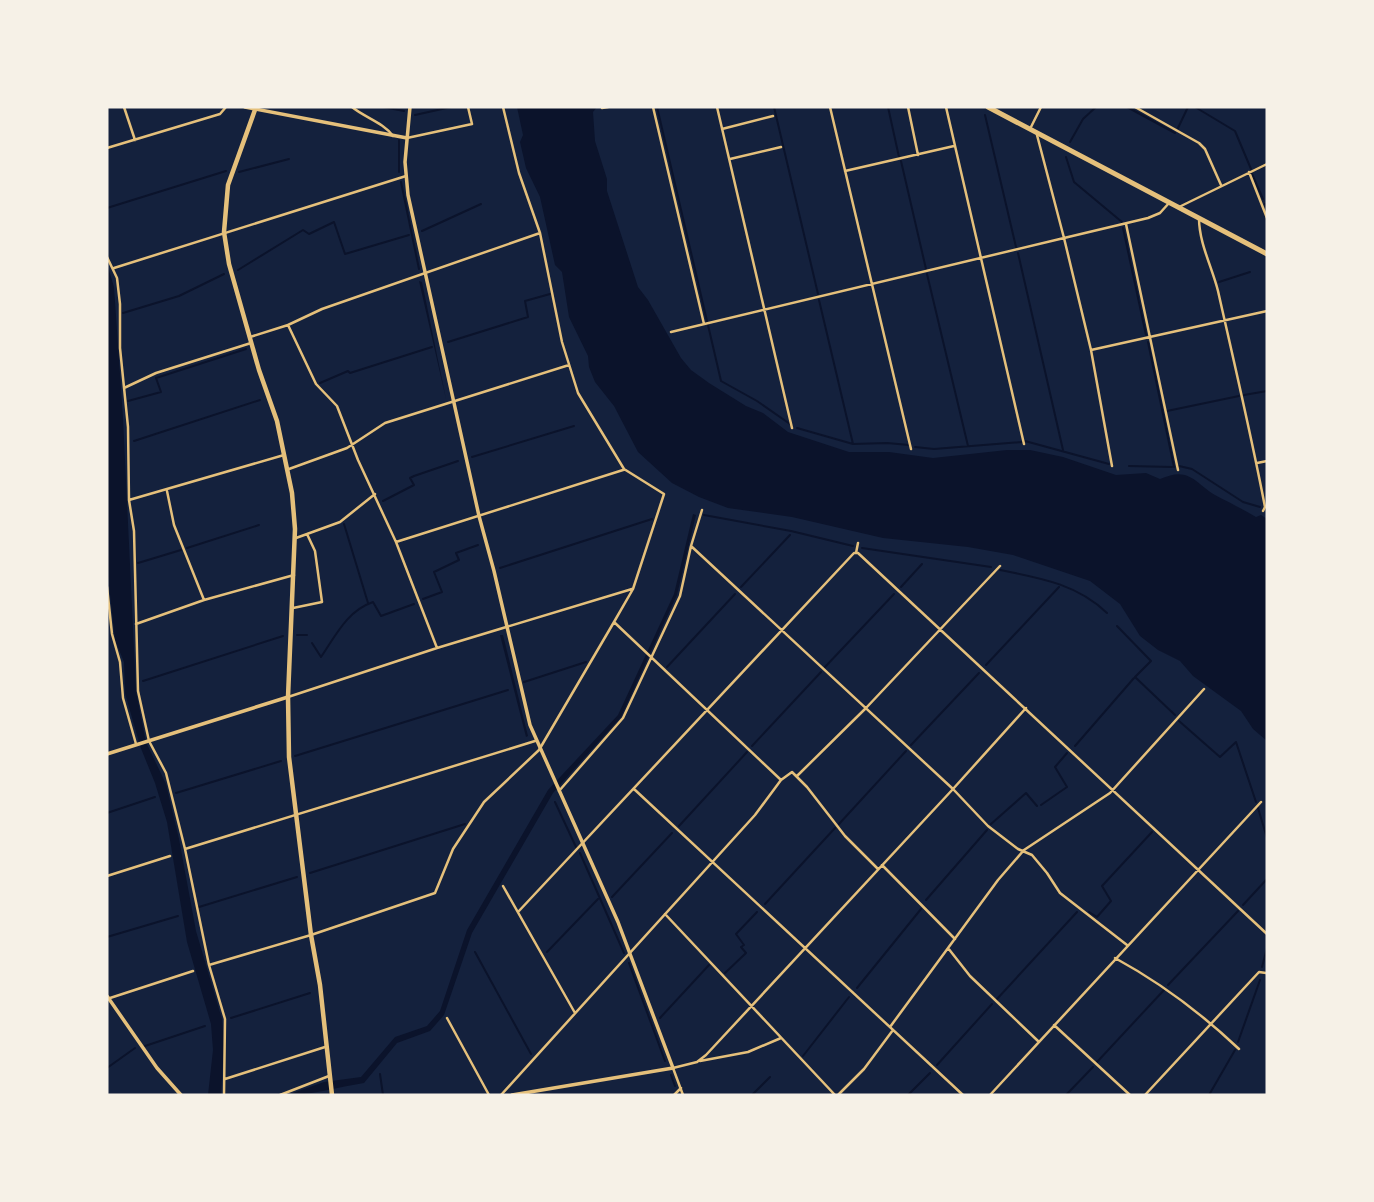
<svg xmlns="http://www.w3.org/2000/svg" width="1374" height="1202" viewBox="0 0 1374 1202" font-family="Raleway,sans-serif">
	<rect width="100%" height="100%" fill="#14213d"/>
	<path fill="#0b132b" d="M517,107H597L593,112L595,141L607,179V191L638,287L648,300L681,358L691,370L709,383L746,406L763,413L788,432L849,452H889L933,458L1007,450H1030L1063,457L1116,475L1146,473L1160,479C1189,466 1194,482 1215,495C1228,502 1243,509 1256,517L1261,515L1267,519V741L1253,729L1241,711L1193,676L1180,661L1158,650L1140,636L1120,604L1090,581L1013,555L968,547L883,538L792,517L728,508L699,497L672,483L638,452L614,406L595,382L589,367L588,356L569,317L562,272L555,265L540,197L526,168L520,142L523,135Z
		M107,264L114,287L123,418L136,691L146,742L166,784L179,839L196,931L222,1019L224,1044L221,1095H208L213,1050L211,1024L187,942L167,822L155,783L140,746L125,693L124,662L115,640L107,567Z
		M419,281L422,282L446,399Z
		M693,514L696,515L677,595L621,717L553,793L472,933L444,1015L430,1031L397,1043L364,1083C338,1087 313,1095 287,1095L324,1082L361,1077L395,1037L427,1026L440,1011L467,930L548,790L618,715L674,594Z
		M500,635H503L528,736L526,737Z"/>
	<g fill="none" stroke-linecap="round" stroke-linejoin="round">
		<path stroke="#0b132b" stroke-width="2" d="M383,107L404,111
			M657,107L707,321
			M774,107L818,294
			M888,107L899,157
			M1127,107L1175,133
			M1195,107L1235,131L1251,169
			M415,115L451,107
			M985,115L1016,247
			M1178,128L1188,107
			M399,140V172
			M1070,142L1083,119L1096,107
			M1066,157L1074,182L1122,222
			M901,161L926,269
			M239,172L289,159
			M1252,174L1263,199
			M401,182L419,269
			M1265,204L1267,210
			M107,208L226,171
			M1123,228L1146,335
			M422,231L481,204
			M1018,253L1063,450
			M238,270L303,230L309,234L334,222L345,254L409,235
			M927,274L968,446
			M1219,282L1250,272
			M819,300L853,444
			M123,313L179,296L224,274
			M708,325L721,381L757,401L790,424
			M448,342L528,317L525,301L550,294
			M1148,342L1174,467
			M320,383L348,371L350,373L432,347
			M1244,395L1267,391
			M128,401L161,392L156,378L246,349
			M1167,411L1239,396
			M797,428L853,444L887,443L909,445
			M134,441L260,400
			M1025,441L1109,464
			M915,447L934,449L1022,442
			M472,457L574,426
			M1129,466L1172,467
			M1179,466L1192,469L1243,502L1260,507
			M383,501L414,485L410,478L414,476L458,461
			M704,515L791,531L853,546
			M344,524L368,603
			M187,548L259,525
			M862,548L991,567
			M138,563L181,550
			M500,568L652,519
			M1000,570C1040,578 1077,584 1107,613
			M741,587L790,535
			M901,587L922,564
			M423,599L442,592L434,572L459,560L456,553L478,545
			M1117,626L1151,661L1135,677L1175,715
			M297,635H307
			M312,643L321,657C336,635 347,611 373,602L381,616L414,604
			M986,665L1059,587
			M667,667L735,594
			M825,667L894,594
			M143,681L283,636
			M524,682L586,662
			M1179,721L1220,757L1236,742L1256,802
			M911,745L979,673
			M752,746L821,672
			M1075,746L1134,678
			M295,756L508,690
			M176,793L281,761
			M555,802L576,847
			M1041,805L1067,787L1055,767L1067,753
			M1258,808L1267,838
			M107,813L155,797
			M839,824L906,751
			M991,824L1026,793L1037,806
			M679,826L747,752
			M580,853L624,953
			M310,873L465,824
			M612,897L672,833
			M926,900L987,830
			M765,904L835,828
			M1243,905L1267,879
			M199,907L297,877
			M1089,912L1097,917L1111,901L1102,886L1152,832
			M107,937L178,916
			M475,952L531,1054
			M547,952L598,899
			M629,963L665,1061
			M1262,967L1267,948
			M725,973L746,953L741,947L744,945L736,934L757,912
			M1168,985L1238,911
			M857,988L921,909
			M997,999L1077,912
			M231,1018L310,993
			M660,1018L709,965
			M1238,1042L1260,980
			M145,1046L205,1026
			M803,1056L849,997
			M1097,1062L1164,990
			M937,1065L992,1004
			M107,1068L135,1048
			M380,1074L383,1095
			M671,1075L675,1086
			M678,1095H679
			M752,1095L770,1077
			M908,1095L930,1073
			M1066,1095L1093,1067
			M1209,1095L1235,1050"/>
		<path stroke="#e5c07b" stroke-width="2.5" d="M124,107L135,140
			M352,107C364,117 384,123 393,136
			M653,107L704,324
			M717,107L792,428
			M830,107L911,449
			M908,107L918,155
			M946,107L1024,444
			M1135,107L1199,143L1205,149L1221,185
			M602,108L608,107
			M722,129L773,116
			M1030,129L1041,107
			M407,138L472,124L468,107
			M107,148L220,114L226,107
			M730,159L781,147
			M845,171L954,146
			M1249,172L1267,218
			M1179,207L1267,164
			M1199,218C1199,243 1212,267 1218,291C1234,362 1251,434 1265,507L1263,511
			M1126,224L1178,470
			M107,257L117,278L120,304V348L128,427L129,500L134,531L138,691L149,741L166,773L185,849L209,965L225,1019L224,1095
			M114,268L406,176
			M288,325L316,384L337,406L358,460L396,542L437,648
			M671,332L1064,238L1037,135
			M250,337L288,325L322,309L540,233
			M1091,350L1267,311
			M124,388L156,373L251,343
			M1257,463L1267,461
			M1112,466L1091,350L1064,238L1148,218L1160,213L1169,203
			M289,469L347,448L385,423L569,365
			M167,491L174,525L204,600
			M129,500L284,455
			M702,510L691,546L953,789L988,826L1018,849L1032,855L1047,873L1060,893L1127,945
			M296,538L340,522L375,494
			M396,542L623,470
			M856,553L858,543
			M107,587L112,634L120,662L123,698L136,744
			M293,608L322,602L315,551L307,534
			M614,622L781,780
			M136,624L204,600L294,575
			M288,697L437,648L632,589
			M797,776L866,708L1000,566
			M634,789L963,1095
			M559,791L623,718L680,596L691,546
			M185,849L535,741
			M882,865L955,939
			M107,876L170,856
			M503,886L575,1013
			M518,912L854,553H858L1267,934
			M665,914L835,1095
			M948,948L970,976L1038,1041
			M1115,958C1161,983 1201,1013 1239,1049
			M209,965L311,935L435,893L453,849L484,802L539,750L614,622L633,589L664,494L624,469L578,393L562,342L540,233L519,173L503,107
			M107,999L193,971
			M447,1018L489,1095
			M1054,1025L1130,1095
			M890,1027L998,880L1024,850L1110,793L1204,689
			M700,1061L748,1052L781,1038
			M225,1079L325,1047
			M280,1095L329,1076
			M501,1095L755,815L781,780L792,772L807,787L845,836L878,869
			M674,1095L681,1088
			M683,1095L673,1068L697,1062L706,1055L953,789L1026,708
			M838,1095L864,1069L893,1030
			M990,1095L1261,802
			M1145,1095L1259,972L1266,973"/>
		<path stroke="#e5c07b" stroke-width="3.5" d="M245,107L407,138
			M410,107L405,162L408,195L479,516L494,571L530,725L618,922L673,1068L512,1095
			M107,754L288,697
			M107,996L157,1068L181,1095"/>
		<path stroke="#e5c07b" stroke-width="4.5" d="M256,107L228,185L224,232L229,264L259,370L277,421L292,493L295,529L288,697L289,757L311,935L320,985L332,1095"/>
		<path stroke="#e5c07b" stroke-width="5" d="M988,107L1267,254"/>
	</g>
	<rect width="1374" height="1202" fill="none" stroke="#f6f1e7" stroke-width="217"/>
</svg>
